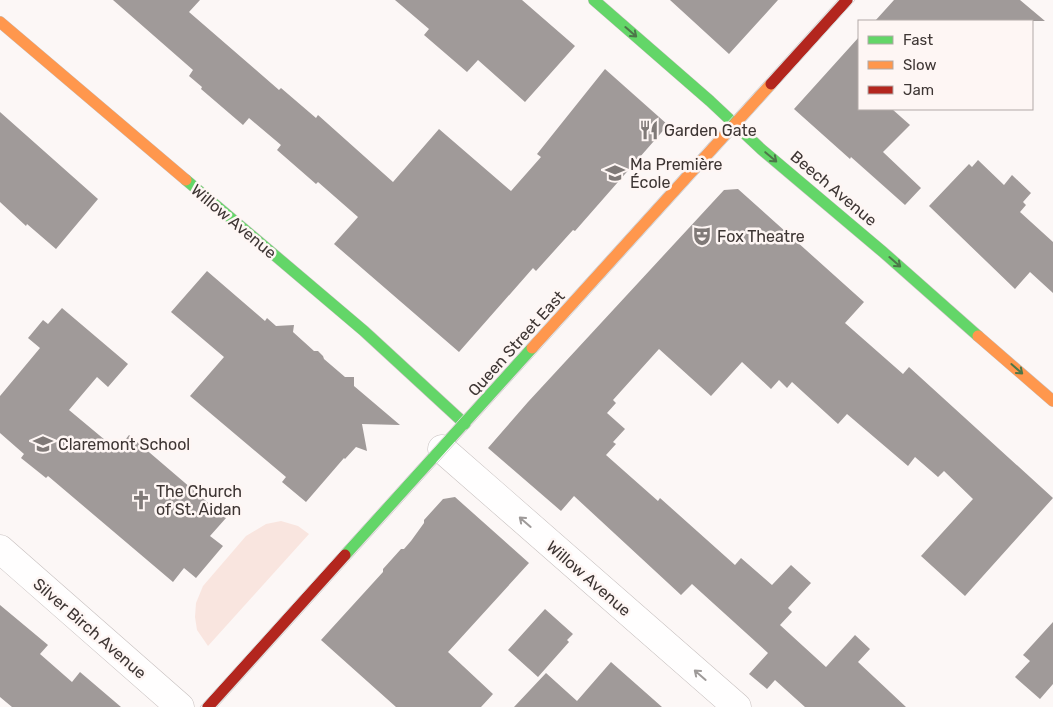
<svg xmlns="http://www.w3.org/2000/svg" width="1053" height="707" viewBox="0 0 1053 707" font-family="Rubik,sans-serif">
	<rect width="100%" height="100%" fill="#fcf7f6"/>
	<path fill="#f9e5df" d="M281,521L298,526L309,534L208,646L197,630L195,617L196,603L203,586L246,536L266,524Z"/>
	<path fill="#a09a99" d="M113,0H200L189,12L279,90L281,88L316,118L318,115L393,182L439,129L511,191L541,157L537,154L605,69L668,125L575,231L573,230L536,271L533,268L459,352L334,244L358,217L318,182L316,184L277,150L281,145L249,118L243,125L201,89L202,87L189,76L193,70Z
		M395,0H522L575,46L525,102L478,60L467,72L424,35L429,29Z
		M670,0H778L729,54Z
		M894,0H1020L1045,21H875Z
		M859,37V109H892L910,125L883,152L921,188L905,205L851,157L850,159L794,109Z
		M0,112L98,199L56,249L27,224L26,226L0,202Z
		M978,160L1004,185L1012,175L1031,193L1023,202L1026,205L1020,212L1053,242V293L1030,272L1015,289L929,206L969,164L972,167Z
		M738,189L864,302L845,323L903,374L909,367L1053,498L965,596L921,556L973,499L944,471L938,477L915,457L908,466L847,414L838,424L792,382L787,388L779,380L771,389L742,362L711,396L659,349L613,400L616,403L607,413L625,429L613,442L616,444L606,455L658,501L660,498L735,565L741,558L772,585L791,565L811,583L788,608L792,612L780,625L826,667L855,635L870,649L858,662L906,707H805L775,680L767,689L749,674L768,653L692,584L681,595L574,496L561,511L488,448L528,402L724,190Z
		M207,271L265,321L267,318L276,326L294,325L293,332L314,351H318L323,356L324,359L345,377H354V386L400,425L362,424L367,451L356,447L345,459L344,458L306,502L282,482L286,477L190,396L224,357L171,312Z
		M62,308L128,364L108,387L97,377L69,410L117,450L129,435L226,518L210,536L223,546L196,578L184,568L173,582L48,476L46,478L21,458L24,454L0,433V396L40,348L28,338L43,320L48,324Z
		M455,497L529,563L448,652L493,694L481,707H396L321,640L383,572V569L401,549H404L411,541L424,523V520L443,499Z
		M0,605L48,645L40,654L72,682L80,672L121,707H12L0,697Z
		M545,609L573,634L567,640L569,642L538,677L508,650Z
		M1053,622V684L1040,699L1015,677L1030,661L1023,655Z
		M611,662L662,707H514L546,673L577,701Z"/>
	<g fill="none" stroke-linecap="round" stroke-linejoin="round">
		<defs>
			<path id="street" d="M442,449L737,707
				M0,549L180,707"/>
			<path id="fast" d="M594,0L710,101L761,149L883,252L978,336
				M186,180L364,331L465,424
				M345,555L532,348"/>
			<path id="slow" d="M0,22L186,180
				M978,336L1053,401
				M532,348L771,84"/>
			<path id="jam" d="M771,84L847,0
				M208,707L345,555"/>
		</defs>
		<use href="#street" stroke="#c6bfbe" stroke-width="29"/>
		<use href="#fast" stroke="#c6bfbe" stroke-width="12"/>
		<use href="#slow" stroke="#c6bfbe" stroke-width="12"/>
		<use href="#jam" stroke="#c6bfbe" stroke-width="12"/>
		<use href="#street" stroke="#fffefe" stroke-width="28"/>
		<use href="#fast" stroke="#63d668" stroke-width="11"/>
		<use href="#slow" stroke="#ff974d" stroke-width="11"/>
		<use href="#jam" stroke="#b3261e" stroke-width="11"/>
		<path stroke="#d8d6d6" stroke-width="1" d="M200,707L838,0
			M217,707L855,0"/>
	</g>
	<defs><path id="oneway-shaft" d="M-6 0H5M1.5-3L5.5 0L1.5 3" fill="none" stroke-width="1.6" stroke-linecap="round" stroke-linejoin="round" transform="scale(1.25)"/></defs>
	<g stroke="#4d7649">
		<use href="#oneway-shaft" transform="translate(631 32) rotate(41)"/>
		<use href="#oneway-shaft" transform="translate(771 157) rotate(40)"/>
		<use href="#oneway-shaft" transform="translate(895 262) rotate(41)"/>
		<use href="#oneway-shaft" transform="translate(1017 369) rotate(41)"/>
	</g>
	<g stroke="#9e9a99">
		<use href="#oneway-shaft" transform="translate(525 522) rotate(-139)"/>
		<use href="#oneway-shaft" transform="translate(700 675) rotate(-139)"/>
	</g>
	<defs>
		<symbol id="restaurant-bare" viewBox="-9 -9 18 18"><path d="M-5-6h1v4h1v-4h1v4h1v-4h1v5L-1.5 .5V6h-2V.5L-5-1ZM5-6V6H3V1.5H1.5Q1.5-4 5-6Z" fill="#807a78" stroke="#fef6f4" stroke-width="2.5" paint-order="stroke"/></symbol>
		<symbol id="school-bare" viewBox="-9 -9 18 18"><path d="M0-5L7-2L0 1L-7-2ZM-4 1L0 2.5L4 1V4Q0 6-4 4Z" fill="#807a78" stroke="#fef6f4" stroke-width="2.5" paint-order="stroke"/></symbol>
		<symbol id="theatre-bare" viewBox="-9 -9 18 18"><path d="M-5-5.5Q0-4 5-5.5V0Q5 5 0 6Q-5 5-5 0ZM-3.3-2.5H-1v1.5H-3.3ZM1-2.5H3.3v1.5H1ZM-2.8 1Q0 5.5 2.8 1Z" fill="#807a78" stroke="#fef6f4" stroke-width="2.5" paint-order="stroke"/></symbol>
		<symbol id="church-bare" viewBox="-9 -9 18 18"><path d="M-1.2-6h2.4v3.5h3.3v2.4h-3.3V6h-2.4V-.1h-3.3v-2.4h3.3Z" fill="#807a78" stroke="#fef6f4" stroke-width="2.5" paint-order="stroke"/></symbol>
	</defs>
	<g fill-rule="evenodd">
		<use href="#restaurant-bare" x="635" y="116" width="28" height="28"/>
		<use href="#school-bare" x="601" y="159" width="28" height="28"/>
		<use href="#theatre-bare" x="688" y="222" width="28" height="28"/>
		<use href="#school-bare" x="29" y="430" width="28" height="28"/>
		<use href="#church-bare" x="127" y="486" width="28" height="28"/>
	</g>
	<g text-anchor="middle" stroke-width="5" stroke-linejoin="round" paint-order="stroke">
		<g font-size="16" fill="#3e3634" stroke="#fef6f4" text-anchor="start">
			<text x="664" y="136">Garden Gate</text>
			<text x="630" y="170">Ma Première<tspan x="630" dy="18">École</tspan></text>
			<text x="717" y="242">Fox Theatre</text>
			<text x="58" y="450">Claremont School</text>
			<text x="156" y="497">The Church<tspan x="156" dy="18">of St. Aidan</tspan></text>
		</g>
		<g font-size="16" fill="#3e3634" stroke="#fef6f4">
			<text transform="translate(834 188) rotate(40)" y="6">Beech Avenue</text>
			<text transform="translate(234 221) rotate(40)" y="6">Willow Avenue</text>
			<text transform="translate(516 343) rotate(-48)" y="6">Queen Street East</text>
			<text transform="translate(589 578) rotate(41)" y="6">Willow Avenue</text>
			<text transform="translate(90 628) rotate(41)" y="6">Silver Birch Avenue</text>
		</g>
	</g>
	<rect x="858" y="20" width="175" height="90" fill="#fef6f4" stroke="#b1a9a7"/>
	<rect x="868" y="36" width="25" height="8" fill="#63d668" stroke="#b1a9a7"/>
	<text x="903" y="45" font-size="15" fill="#3e3634">Fast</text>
	<rect x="868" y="61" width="25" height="8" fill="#ff974d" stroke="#b1a9a7"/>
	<text x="903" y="70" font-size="15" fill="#3e3634">Slow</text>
	<rect x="868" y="86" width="25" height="8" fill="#b3261e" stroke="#b1a9a7"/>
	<text x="903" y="95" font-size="15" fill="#3e3634">Jam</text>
</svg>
